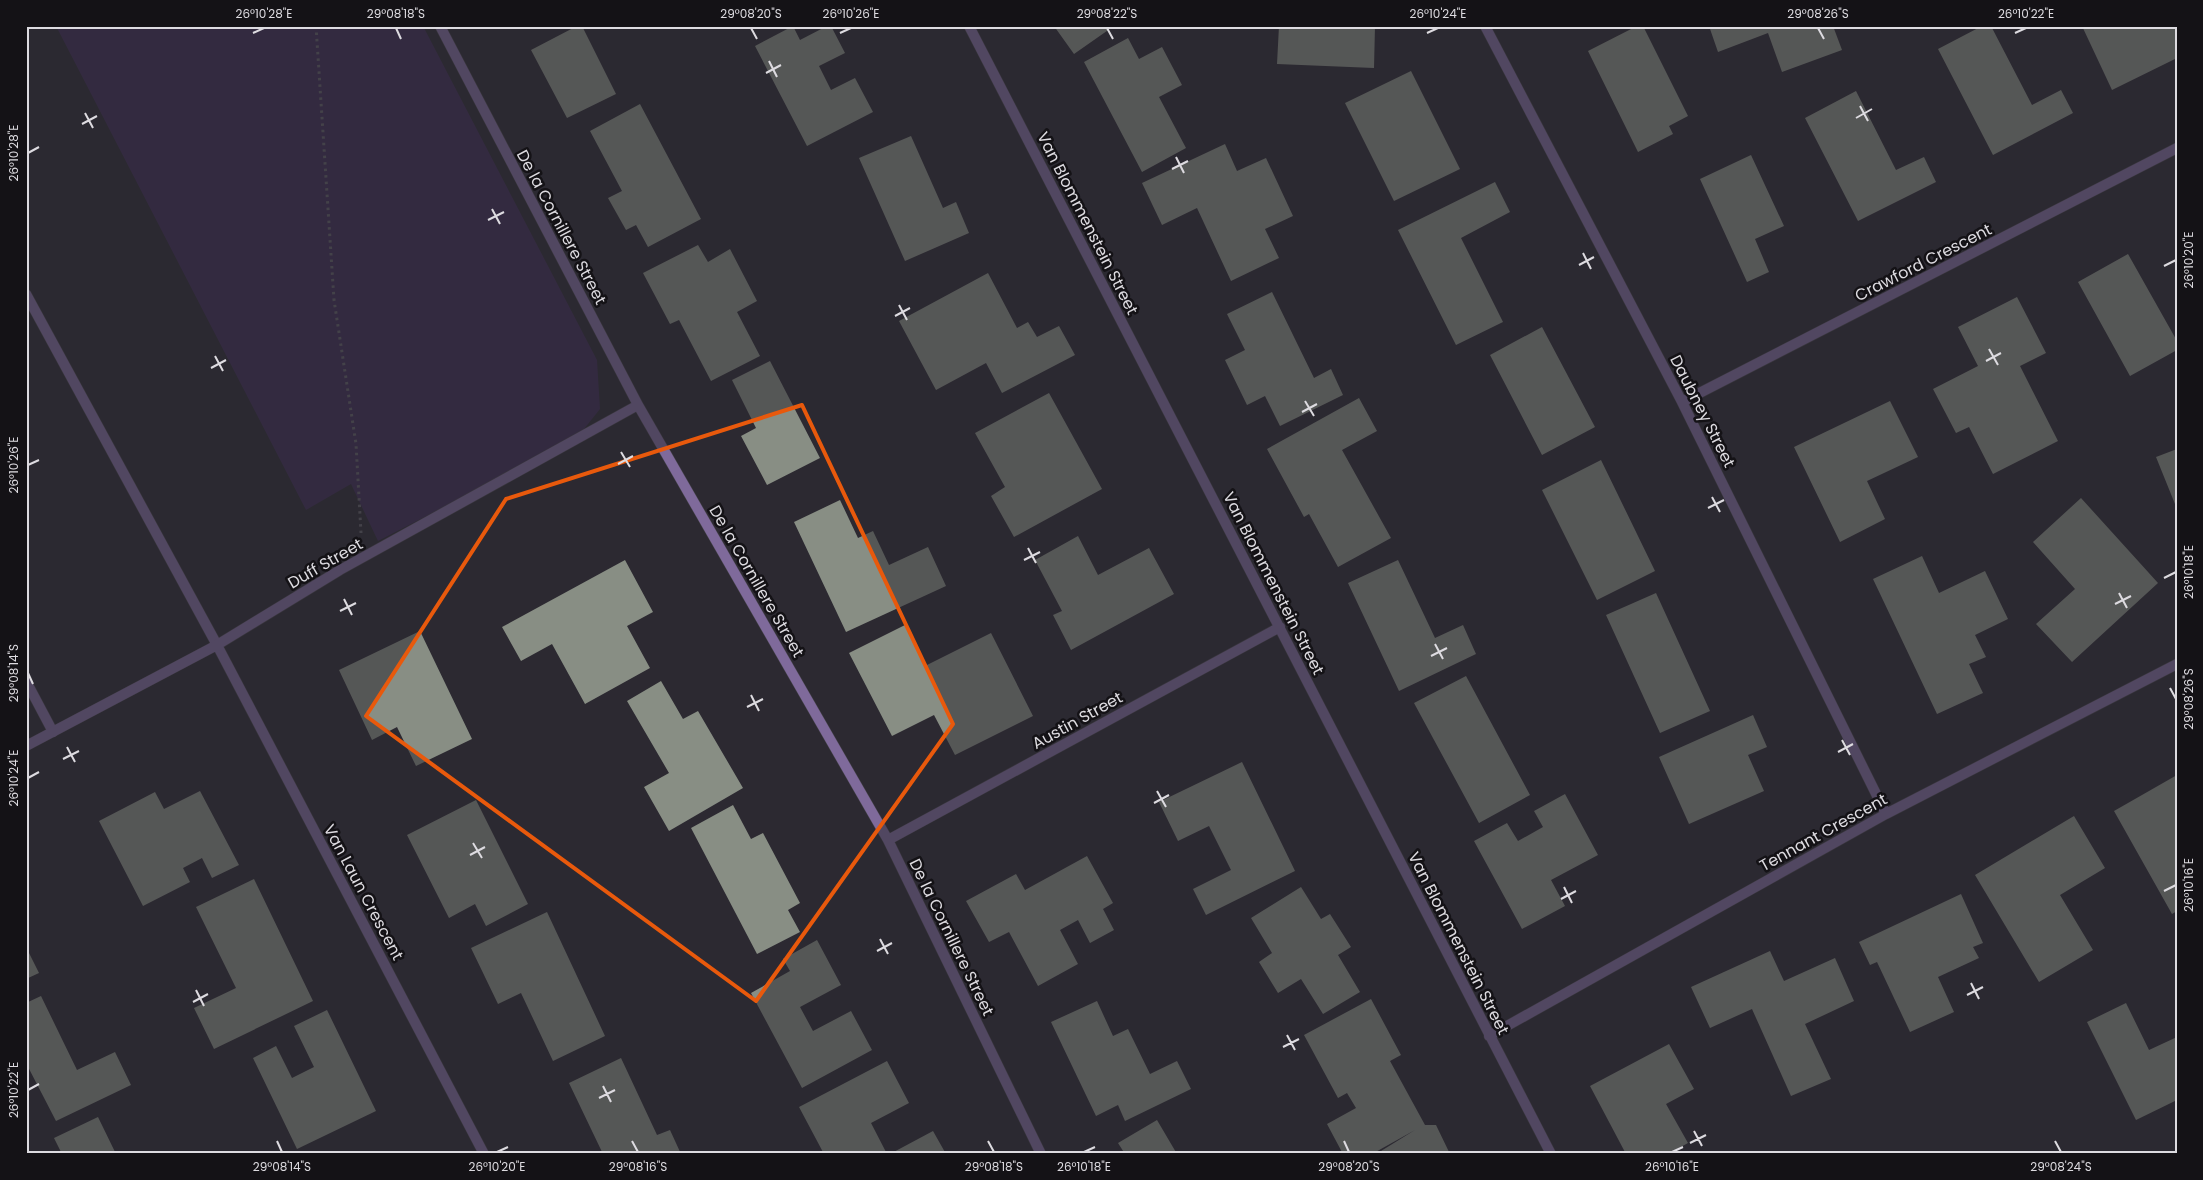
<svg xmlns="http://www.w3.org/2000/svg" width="2203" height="1180" viewBox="0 0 2203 1180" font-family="Poppins,sans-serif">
	<rect width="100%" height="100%" fill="#2c2931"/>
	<path fill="#3d2b53" d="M56,26H423L597,360L600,409L576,439L378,541L351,484L306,510Z"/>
	<path fill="#888e84" d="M577,26H582L616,94L567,118L531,50Z
		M793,26L800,40L827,26H831L845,53L819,66L831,90L855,78L873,112L807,146L755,46Z
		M1054,26H1114L1074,54Z
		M1279,26H1375L1374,68L1277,64Z
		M1637,26H1643L1688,116L1669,126L1673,134L1638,152L1588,51Z
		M1709,26H1833L1842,50L1782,72L1768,33L1718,52Z
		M1982,26H1991L2032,105L2061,90L2073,113L1993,155L1938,49Z
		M2082,26H2177V58L2112,90Z
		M1128,38L1139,59L1162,47L1182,85L1159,97L1186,148L1142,172L1084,62Z
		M1411,71L1460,169L1394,201L1345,103Z
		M1856,91L1896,170L1924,157L1936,182L1858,221L1805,118Z
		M640,104L701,219L648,247L636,225L626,230L608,198L622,191L590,131Z
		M911,136L943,208L956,202L969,233L905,261L859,158Z
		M1225,144L1237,171L1266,158L1293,216L1265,229L1279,258L1231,281L1197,208L1162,225L1142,183Z
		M1751,155L1784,226L1755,239L1769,272L1747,282L1700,179Z
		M1495,182L1510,212L1461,238L1503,322L1456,345L1398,230Z
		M698,245L708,262L730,249L757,301L737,312L760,356L711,381L679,320L670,324L643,273Z
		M2128,254L2177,341V350L2130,376L2078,282Z
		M988,273L1017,328L1028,322L1037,337L1059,326L1075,355L1002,393L986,363L936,390L899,321Z
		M1272,292L1314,378L1331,369L1343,395L1280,426L1265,396L1247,405L1225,360L1245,350L1227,314Z
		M2017,297L2046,353L2020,366L2058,441L1993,474L1969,427L1956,433L1933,389L1978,366L1958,327Z
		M1542,327L1595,427L1542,455L1490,355Z
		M770,361L820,458L767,485L741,436L756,428L732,380Z
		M1049,393L1102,489L1014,537L991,496L1005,487L975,433Z
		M1359,398L1377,431L1342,450L1391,538L1338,567L1309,514L1304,517L1267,449Z
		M1890,401L1918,457L1867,481L1885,519L1840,542L1794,447Z
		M2177,449V509L2156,457Z
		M1601,460L1655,571L1597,600L1542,490Z
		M2081,498L2158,583L2072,662L2036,624L2075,589L2033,542Z
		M840,500L858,538L873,531L889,565L928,547L946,586L846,632L794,522Z
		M1078,536L1098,575L1149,548L1174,594L1071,650L1053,615L1062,611L1035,560Z
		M1922,556L1939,593L1985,571L2008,619L1975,635L1986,657L1969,664L1983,693L1937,714L1873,579Z
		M625,560L653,612L627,626L650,668L585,704L552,644L521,661L502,627Z
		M1398,560L1435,638L1463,625L1476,654L1399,691L1348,583Z
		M1656,593L1710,711L1660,733L1606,615Z
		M905,625L925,666L991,633L1033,716L955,755L934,715L892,736L849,653Z
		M420,631L472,739L416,766L397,727L372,740L339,670Z
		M1466,676L1530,795L1479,823L1414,703Z
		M661,681L683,719L698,711L743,788L669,831L644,787L669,773L627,701Z
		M1753,715L1767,747L1748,755L1764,791L1689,824L1659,757Z
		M1242,762L1295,871L1206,915L1193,889L1231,870L1209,826L1178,841L1159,802Z
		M2177,775V911L2172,914L2114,811Z
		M200,791L239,865L212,878L202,858L183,868L190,882L143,906L99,821L155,792L164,809Z
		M1565,794L1598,855L1551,880L1565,906L1522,929L1474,841L1507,823L1518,841L1543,827L1534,811Z
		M476,800L528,904L486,926L475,904L449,918L407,835Z
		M733,805L751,839L763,833L800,903L788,910L800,932L757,954L691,828Z
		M2074,816L2105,868L2060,895L2093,950L2039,982L1975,875Z
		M1087,856L1113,903L1103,909L1114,930L1090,943L1078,920L1060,930L1078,964L1038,986L1009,932L989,942L966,901L1016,874L1025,890Z
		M254,879L313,1001L214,1049L194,1008L236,988L196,907Z
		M1301,887L1321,919L1330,914L1351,947L1338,955L1360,992L1323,1014L1301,979L1278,993L1259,962L1272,953L1251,918Z
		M1961,894L1983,943L1973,947L1979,958L1938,977L1954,1012L1910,1032L1877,962L1870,965L1859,942Z
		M547,912L605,1036L553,1061L521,993L498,1004L471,948Z
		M817,940L841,985L800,1007L813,1031L851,1011L872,1050L802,1088L751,993L790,971L783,959Z
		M26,947L39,973L26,979Z
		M1770,951L1784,981L1835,958L1854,1001L1805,1024L1831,1079L1791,1096L1752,1009L1710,1028L1691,987Z
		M41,996L77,1070L115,1052L131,1085L56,1121L26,1063V1003Z
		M1371,999L1401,1055L1390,1061L1425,1125H1436L1450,1154H1382L1381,1151L1415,1130L1372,1154H1343L1327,1124L1356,1108L1347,1093L1338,1098L1304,1035Z
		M1097,1001L1113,1036L1128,1029L1150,1074L1177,1061L1191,1089L1125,1121L1118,1105L1096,1116L1051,1022Z
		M2126,1003L2149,1050L2177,1037V1100L2136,1120L2087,1022Z
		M327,1010L376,1111L297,1149L253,1058L276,1046L292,1078L314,1067L294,1026Z
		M1669,1044L1694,1089L1666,1104L1688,1143L1668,1154H1626L1590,1086Z
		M621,1058L657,1135L670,1130L681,1154H603L569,1083Z
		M887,1061L909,1103L871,1123L887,1154H824L799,1107Z
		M98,1117L116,1154H62L54,1138Z
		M1157,1120L1177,1154H1125L1118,1143Z
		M933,1131L946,1154H890Z"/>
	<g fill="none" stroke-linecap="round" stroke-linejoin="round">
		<defs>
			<path id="service" d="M26,294L217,645
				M26,681L53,732"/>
			<path id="minor" d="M440,26L638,405L888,840L1041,1154
				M969,26L1551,1154
				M1485,26L1682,402L1886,814
				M1682,402L2177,148
				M217,645L484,1154
				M26,746L217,645L340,570L638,405
				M888,840L1280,627
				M1489,1036L1886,814L2177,664"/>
		</defs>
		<use href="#service" stroke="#48454d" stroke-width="11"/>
		<use href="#minor" stroke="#48454d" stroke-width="11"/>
		<path stroke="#615f66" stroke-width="3" stroke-dasharray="2.5 4" stroke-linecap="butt" d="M316,26L334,300L356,444L361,533"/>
		<use href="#service" stroke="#7f6a9b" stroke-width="10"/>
		<use href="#minor" stroke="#7f6a9b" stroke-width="10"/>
	</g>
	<path d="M0 0H2203V1180H0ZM802,405L953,724L756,1001L366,716L506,499Z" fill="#2c2931" fill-opacity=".55" fill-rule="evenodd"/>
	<path fill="none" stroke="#e8590c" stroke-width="4" stroke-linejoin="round" d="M802,405L953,724L756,1001L366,716L506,499Z"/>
	<path fill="none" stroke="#dddbe0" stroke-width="2" d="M396,28L401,39M751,28L757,39M1107,28L1113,39M1818,28L1824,39M253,33L264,28M840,33L851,28M1427,33L1438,28M2015,33L2026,28M769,61L777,77M766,73L781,65M1860,106L1868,121M85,113L93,128M1856,118L1872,109M82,124L97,116M28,153L39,147M1176,157L1184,173M1172,169L1188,161M492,209L500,224M488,220L504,212M1583,253L1591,269M1579,265L1594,257M2164,266L2176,260M899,305L907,320M895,316L910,308M1989,349L1998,365M215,356L223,371M1986,361L2001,353M211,368L226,360M1305,401L1314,416M1302,412L1317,404M621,452L630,467M618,464L633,456M28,465L39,460M1712,497L1720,512M1708,508L1724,500M1028,548L1036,563M1024,560L1040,552M2164,578L2176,572M2119,593L2127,608M344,599L352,615M2115,604L2131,596M340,611L356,603M1435,644L1443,659M1431,656L1447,648M28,673L33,684M2170,688L2176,699M751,695L759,711M747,707L763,699M1842,740L1850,755M67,747L75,762M1838,752L1853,744M63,759L79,751M28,778L39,772M1157,791L1166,807M1154,803L1169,795M473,843L482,858M470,855L485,847M1564,887L1572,903M2164,891L2176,885M1561,899L1576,891M880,939L888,954M877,951L892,943M1971,983L1979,999M196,990L204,1006M1967,995L1983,987M193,1002L208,994M1287,1035L1295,1050M1283,1047L1299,1039M603,1086L611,1102M28,1090L39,1084M599,1098L615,1090M1694,1131L1702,1146M277,1141L282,1152M632,1141L638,1152M988,1141L994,1152M1344,1141L1349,1152M2055,1141L2061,1152M1690,1143L1706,1135M497,1152L508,1147M1084,1152L1095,1147M1672,1152L1683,1147"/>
	<g text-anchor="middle" stroke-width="5" stroke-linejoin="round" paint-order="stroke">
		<g font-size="16" fill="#dddbe0" stroke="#141216">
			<text transform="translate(1088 223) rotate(63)" y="6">Van Blommenstein Street</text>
			<text transform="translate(562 227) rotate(62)" y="6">De la Cornillere Street</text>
			<text transform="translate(1923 262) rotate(-27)" y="6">Crawford Crescent</text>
			<text transform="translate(1703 411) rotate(63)" y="6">Daubney Street</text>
			<text transform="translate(325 563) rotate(-30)" y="6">Duff Street</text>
			<text transform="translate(757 581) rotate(60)" y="6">De la Cornillere Street</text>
			<text transform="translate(1274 583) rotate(63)" y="6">Van Blommenstein Street</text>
			<text transform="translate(1077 720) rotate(-29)" y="6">Austin Street</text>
			<text transform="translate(1823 832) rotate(-29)" y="6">Tennant Crescent</text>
			<text transform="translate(364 892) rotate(62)" y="6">Van Laun Crescent</text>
			<text transform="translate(952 937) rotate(64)" y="6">De la Cornillere Street</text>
			<text transform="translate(1459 943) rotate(63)" y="6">Van Blommenstein Street</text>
		</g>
	</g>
	<rect width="2203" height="1180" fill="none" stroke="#141216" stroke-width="55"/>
	<rect x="28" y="28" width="2148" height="1124" fill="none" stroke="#dddbe0" stroke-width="2"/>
	<g font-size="12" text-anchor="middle" fill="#dddbe0">
		<text x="264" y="18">26°10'28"E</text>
		<text x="396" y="18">29°08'18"S</text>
		<text x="751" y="18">29°08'20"S</text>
		<text x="851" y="18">26°10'26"E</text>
		<text x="1107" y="18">29°08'22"S</text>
		<text x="1438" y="18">26°10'24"E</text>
		<text x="1818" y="18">29°08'26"S</text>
		<text x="2026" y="18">26°10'22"E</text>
		<text transform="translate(14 153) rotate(-90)" y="4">26°10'28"E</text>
		<text transform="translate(2189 260) rotate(-90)" y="4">26°10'20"E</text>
		<text transform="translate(14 465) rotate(-90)" y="4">26°10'26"E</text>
		<text transform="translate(2189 572) rotate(-90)" y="4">26°10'18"E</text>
		<text transform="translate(14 673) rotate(-90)" y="4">29°08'14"S</text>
		<text transform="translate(2189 699) rotate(-90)" y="4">29°08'26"S</text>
		<text transform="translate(14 778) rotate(-90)" y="4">26°10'24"E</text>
		<text transform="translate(2189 885) rotate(-90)" y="4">26°10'16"E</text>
		<text transform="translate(14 1090) rotate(-90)" y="4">26°10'22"E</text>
		<text x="282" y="1171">29°08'14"S</text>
		<text x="497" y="1171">26°10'20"E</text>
		<text x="638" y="1171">29°08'16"S</text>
		<text x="994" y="1171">29°08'18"S</text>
		<text x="1084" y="1171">26°10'18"E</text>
		<text x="1349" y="1171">29°08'20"S</text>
		<text x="1672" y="1171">26°10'16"E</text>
		<text x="2061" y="1171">29°08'24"S</text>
	</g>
</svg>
